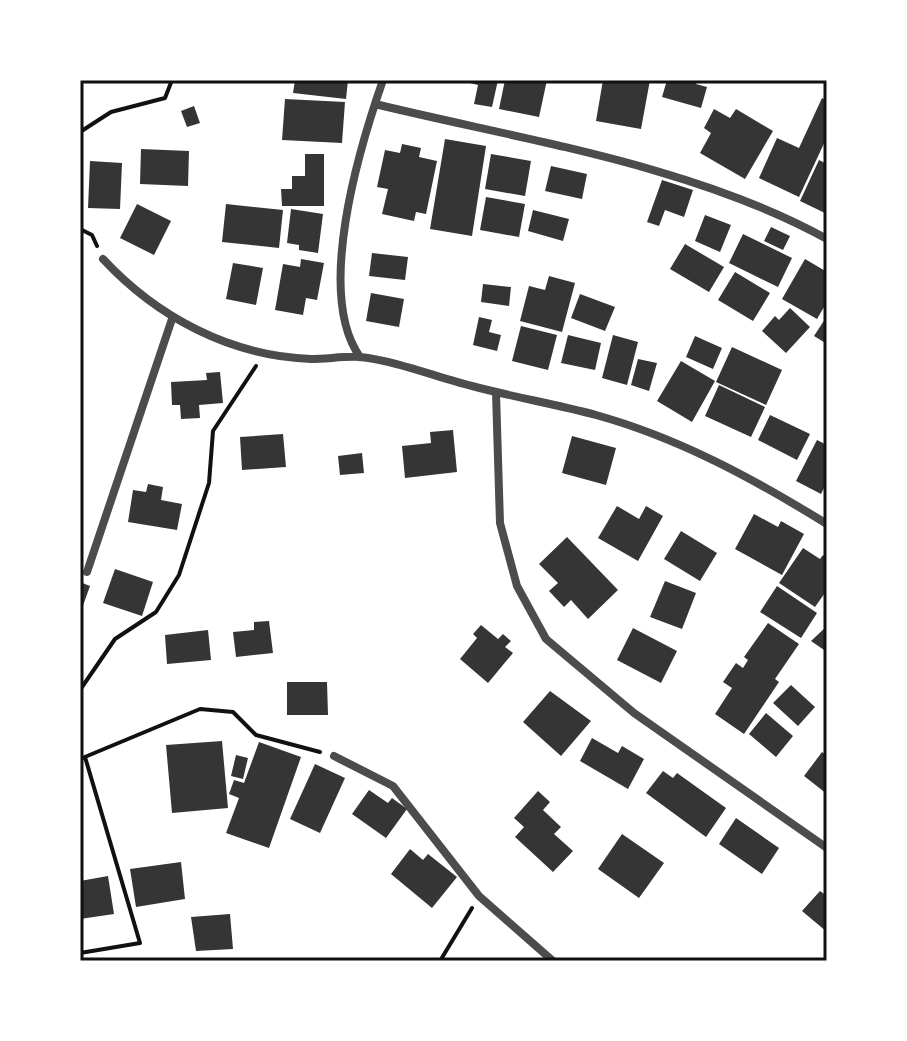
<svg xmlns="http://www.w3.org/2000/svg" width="907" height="1041" viewBox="0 0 907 1041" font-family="'Zilla Slab',serif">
	<rect width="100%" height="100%" fill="#fff"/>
	<path fill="#353535" d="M295,80H348L346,99L293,93Z
		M498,80L492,107L474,104L478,85L462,81Z
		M505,80H547L539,117L499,109Z
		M603,80H650L641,129L596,121Z
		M667,80H697L696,84L707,87L701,108L662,97Z
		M822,98L827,101V137L799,197L759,178L777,138L799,148Z
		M285,99L345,102L342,143L282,140Z
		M194,106L200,123L187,127L181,111Z
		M714,109L730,118L736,109L773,131L745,179L700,153L711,133L704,128Z
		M445,139L486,146L472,236L430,229Z
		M402,144L421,148L419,157L437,161L426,214L416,212L414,221L382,214L388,189L377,187L385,150L400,153Z
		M141,149L189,151L188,186L140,184Z
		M305,154H324V206H282L281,189H292V176H305Z
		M491,154L531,161L525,196L485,189Z
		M819,160L827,164V214L800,201Z
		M90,161L122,163L120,209L88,208Z
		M551,166L587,174L582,199L545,191Z
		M662,180L693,190L684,217L665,210L659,226L647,222Z
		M486,197L525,204L519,237L480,230Z
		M137,204L171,221L154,255L120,238Z
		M226,204L283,210L279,248L222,242Z
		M291,209L323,214L318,253L299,250V245L287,243Z
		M533,210L569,219L563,241L528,231Z
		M705,215L731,225L720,252L695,241Z
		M771,227L790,236L783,250L764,241Z
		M743,234L792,258L778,287L729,263Z
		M685,244L724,267L709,292L670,269Z
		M372,253L408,257L405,280L369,276Z
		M301,259L324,263L317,300L306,298L303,315L275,310L283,264L300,267Z
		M805,259L827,272V302L817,319L782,299Z
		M233,263L263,268L256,305L226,299Z
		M735,272L770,293L753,321L718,300Z
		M549,276L575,283L562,332L520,321L529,286L545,290Z
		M483,284L511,287L509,306L481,302Z
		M371,293L404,299L399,327L366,321Z
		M580,294L615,307L605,331L571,318Z
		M790,308L810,327L786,353L762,331L775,316L779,320Z
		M827,316V344L814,336Z
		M479,317L492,320L489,332L501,335L497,351L473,345Z
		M521,326L557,335L548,370L512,361Z
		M568,335L601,343L595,370L561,363Z
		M613,335L638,342L627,385L602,378Z
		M695,336L722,348L713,369L686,357Z
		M732,347L782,370L766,405L716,382Z
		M638,359L657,363L649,391L631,385Z
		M681,361L715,381L692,422L657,401Z
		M220,372L223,403L199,405L200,418L181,419L180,405H172L171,382L207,380L206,373Z
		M719,385L765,407L751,437L705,416Z
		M770,415L810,434L797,460L758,440Z
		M453,430L457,472L405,478L402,446L431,443L430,432Z
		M283,434L286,467L242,470L240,437Z
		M572,436L616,448L606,485L562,473Z
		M817,440L827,445V482L821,494L796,481Z
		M362,453L364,473L340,475L338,456Z
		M148,484L163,487L161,500L182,504L177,530L128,522L133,490L146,492Z
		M617,506L639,519L646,506L663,516L638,561L598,538Z
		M754,514L778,527L781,521L804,534L782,575L735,549Z
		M681,531L717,553L700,581L664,559Z
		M567,537L618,590L588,619L571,600L564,607L549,591L558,583L539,564Z
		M803,548L820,559L823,555L827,558V590L815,607L779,583Z
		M115,569L153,582L142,616L103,603Z
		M665,581L696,593L682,629L650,617Z
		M80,582L90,586L80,614Z
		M777,586L817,613L801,638L760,612Z
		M269,621L273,653L236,657L233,632L254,630V622Z
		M768,623L799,644L775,679L779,682L744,734L715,714L732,688L723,682L736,663L743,668L748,660L744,657Z
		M481,625L498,639L503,634L511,641L505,647L513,653L488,683L460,659L477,638L473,634Z
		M827,626V652L811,641Z
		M633,628L677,651L661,683L617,660Z
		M208,630L211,660L167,664L165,635Z
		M287,682H327L328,715H287Z
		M791,685L815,707L798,726L773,703Z
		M550,691L591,721L561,756L523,722Z
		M766,713L793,736L776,757L749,734Z
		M592,738L618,753L622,746L644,759L628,789L580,761Z
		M222,741L228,808L172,813L166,745Z
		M259,742L301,757L269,848L226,833L239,798L229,794L234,780L244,783Z
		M822,752L827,756V794L804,776Z
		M236,755L248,758L243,779L231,776Z
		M315,764L345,778L320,833L290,819Z
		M663,771L673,778L677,773L726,808L706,837L646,793Z
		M369,790L388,803L392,798L407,809L386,838L352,814Z
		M538,791L550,802L543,810L561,827L554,834L573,851L553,872L515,837L524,827L514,818Z
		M736,818L779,848L762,874L719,844Z
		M622,834L664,863L639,898L598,869Z
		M410,849L423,860L428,854L457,877L432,908L391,874Z
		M181,862L185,899L136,907L130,869Z
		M108,876L114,914L80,919V881Z
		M820,891L827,896V932L802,911Z
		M230,914L233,949L196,951L191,917Z"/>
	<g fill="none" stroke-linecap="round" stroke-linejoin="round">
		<path stroke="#111" stroke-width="4" d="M80,132L111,112L165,98L172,80
			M80,229L92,235L97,246
			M80,690L115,639L156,612L179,575L209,483L213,431L256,366
			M80,759L200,709L233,712L256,735L320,752
			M80,953L140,943L85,757
			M440,961L472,908"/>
		<path stroke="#4c4c4c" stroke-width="8" d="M375,104C523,140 693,165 827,239
			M103,259C157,317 230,356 311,359C327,359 344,356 360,357C397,361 436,377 472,386C513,397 555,404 596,415C679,438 754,479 827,524
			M360,357C315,294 359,149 383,80
			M496,393L500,523L517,586L546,639L634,713L827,848
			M87,572L172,319
			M334,756L393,786L479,896L553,961"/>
	</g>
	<rect width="907" height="1041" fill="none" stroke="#ffffff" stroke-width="164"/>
	<rect x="82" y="82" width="743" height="877" fill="none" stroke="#111" stroke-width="3"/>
</svg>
